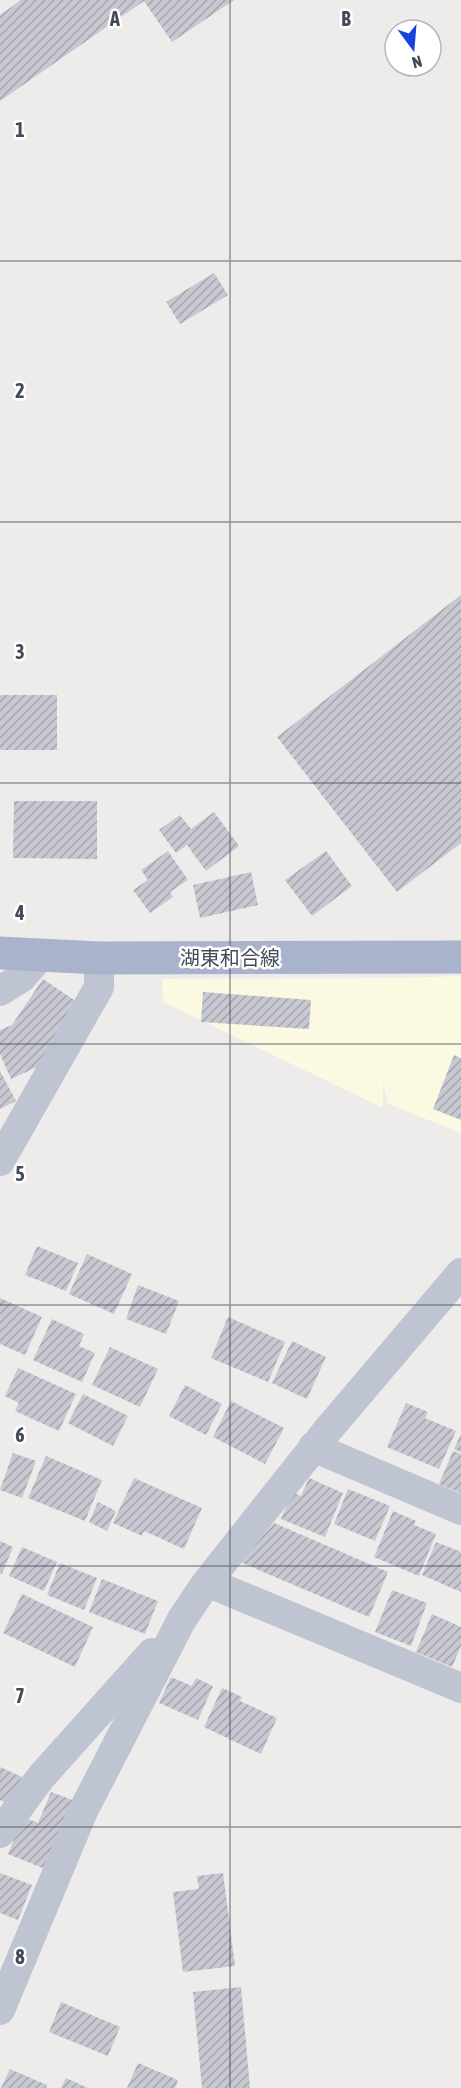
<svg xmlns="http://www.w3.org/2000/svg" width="461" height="2088" viewBox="0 0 461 2088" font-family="'Asap Condensed','Noto Sans JP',sans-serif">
	<defs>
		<pattern id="building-hatch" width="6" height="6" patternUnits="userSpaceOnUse" patternTransform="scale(1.5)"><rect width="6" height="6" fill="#c7c8d1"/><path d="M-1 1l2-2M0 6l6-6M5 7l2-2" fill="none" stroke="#a3a4ac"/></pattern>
	</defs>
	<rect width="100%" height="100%" fill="#eeebeb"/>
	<path fill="#fbf9e1" d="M461,976V1133L388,1104L383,1083V1108L163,1002L162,979L386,978Z"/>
	<path fill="url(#building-hatch)" d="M21,0H234L172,42L144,1L0,101V15Z
		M214,273L228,295L180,324L166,302Z
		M461,595V843L397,892L277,737Z
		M0,695H57V750H0Z
		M14,801H97V859L13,858Z
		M214,812L239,846L206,871L187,845L176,853L159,830L180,815L191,829Z
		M168,851L188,880L170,892L173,897L150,913L133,890L148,880L141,870Z
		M326,851L352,886L312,916L285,880Z
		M251,872L258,905L200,918L193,885Z
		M43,979L80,1004L37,1067L11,1079L0,1054V1030L12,1025Z
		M203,992L311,1000L309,1029L201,1022Z
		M454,1055L461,1058V1120L433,1109Z
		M0,1071L16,1101L0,1109Z
		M37,1246L78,1263L66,1291L25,1275Z
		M87,1254L132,1274L114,1314L69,1294Z
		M138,1285L179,1301L166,1334L126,1319Z
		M0,1298L42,1317L25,1355L0,1344Z
		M228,1317L285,1342L268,1382L211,1358Z
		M52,1319L84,1334L79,1346L95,1353L82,1382L33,1360Z
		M292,1341L326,1357L307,1399L272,1383Z
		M110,1347L158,1369L140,1407L92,1385Z
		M18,1368L76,1394L59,1431L15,1411L19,1403L5,1396Z
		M185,1385L222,1404L206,1435L169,1416Z
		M83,1394L128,1416L113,1446L68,1423Z
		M231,1401L284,1428L265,1464L213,1437Z
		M406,1403L428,1412L425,1418L456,1431L439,1469L387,1447Z
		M461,1434V1452L454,1449Z
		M453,1451L461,1454V1493L439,1484Z
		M13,1453L36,1461L22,1498L0,1490Z
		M46,1456L102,1480L85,1521L28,1498Z
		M134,1478L202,1508L184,1549L144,1531L142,1536L113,1523Z
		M309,1478L343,1493L325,1537L281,1519L292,1492L301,1496Z
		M348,1489L390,1506L375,1541L334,1524Z
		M98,1502L116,1511L107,1531L89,1522Z
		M393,1511L416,1521L414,1525L436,1534L419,1576L374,1557Z
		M274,1523L388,1572L369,1617L240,1562Z
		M0,1541L13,1547L2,1574L0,1573Z
		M436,1542L461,1552V1592L422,1575Z
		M22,1547L57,1562L44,1591L9,1576Z
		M60,1563L97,1578L84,1610L47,1595Z
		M102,1579L158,1601L145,1634L89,1612Z
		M392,1590L427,1603L411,1646L375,1632Z
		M22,1594L93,1627L75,1667L3,1633Z
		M432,1614L461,1627V1646L452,1667L416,1652Z
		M171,1677L192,1686L196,1678L213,1686L198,1720L159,1703Z
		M222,1688L242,1697L240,1701L277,1718L261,1754L204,1727Z
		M0,1767L22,1777L10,1805L0,1800Z
		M51,1792L73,1800L45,1869L8,1854L23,1817L38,1823Z
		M0,1873L32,1885L18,1920L0,1913Z
		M223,1873L235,1966L183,1972L173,1892L199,1889L197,1876Z
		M241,1987L250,2088H202L193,1992Z
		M61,2002L120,2027L108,2056L49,2032Z
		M138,2063L178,2080L175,2088H127Z
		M10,2069L47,2085L46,2088H1Z
		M66,2078L88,2088H61Z"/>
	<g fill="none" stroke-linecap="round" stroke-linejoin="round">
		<path stroke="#bec4d1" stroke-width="30" d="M0,991L21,978L42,954
			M0,1161L99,987V958
			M313,1447L461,1510
			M207,1582L461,1688
			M0,1833L41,1777L152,1653
			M0,2010L83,1811L182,1619L207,1582L326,1432L461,1273"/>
		<path stroke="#a9b3cb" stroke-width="33" d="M0,953L99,958L461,957"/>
	</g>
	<path fill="none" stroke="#434a58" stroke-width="1.5" stroke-opacity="0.55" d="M230,0V2088M0,261H461M0,522H461M0,783H461M0,1044H461M0,1305H461M0,1566H461M0,1827H461"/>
	<g text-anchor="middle" stroke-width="5" stroke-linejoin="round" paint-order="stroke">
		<g font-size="20" fill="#434a58" stroke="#fff">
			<text x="230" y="965">湖東和合線</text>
		</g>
	</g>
	<g font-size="20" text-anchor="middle" font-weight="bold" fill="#434a58" stroke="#fff" stroke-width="5" stroke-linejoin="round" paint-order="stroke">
		<text x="115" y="26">A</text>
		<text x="346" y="26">B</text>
		<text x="20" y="137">1</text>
		<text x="20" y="398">2</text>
		<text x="20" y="659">3</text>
		<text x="20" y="920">4</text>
		<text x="20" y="1181">5</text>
		<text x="20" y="1442">6</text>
		<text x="20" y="1703">7</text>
		<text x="20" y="1964">8</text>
	</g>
	<g transform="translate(413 48) rotate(164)"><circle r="28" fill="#ffffff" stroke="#b4b7bc" stroke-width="1.5"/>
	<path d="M0-4.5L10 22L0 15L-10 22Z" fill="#1643dd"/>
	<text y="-9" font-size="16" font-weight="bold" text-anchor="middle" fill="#434a58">N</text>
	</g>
</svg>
